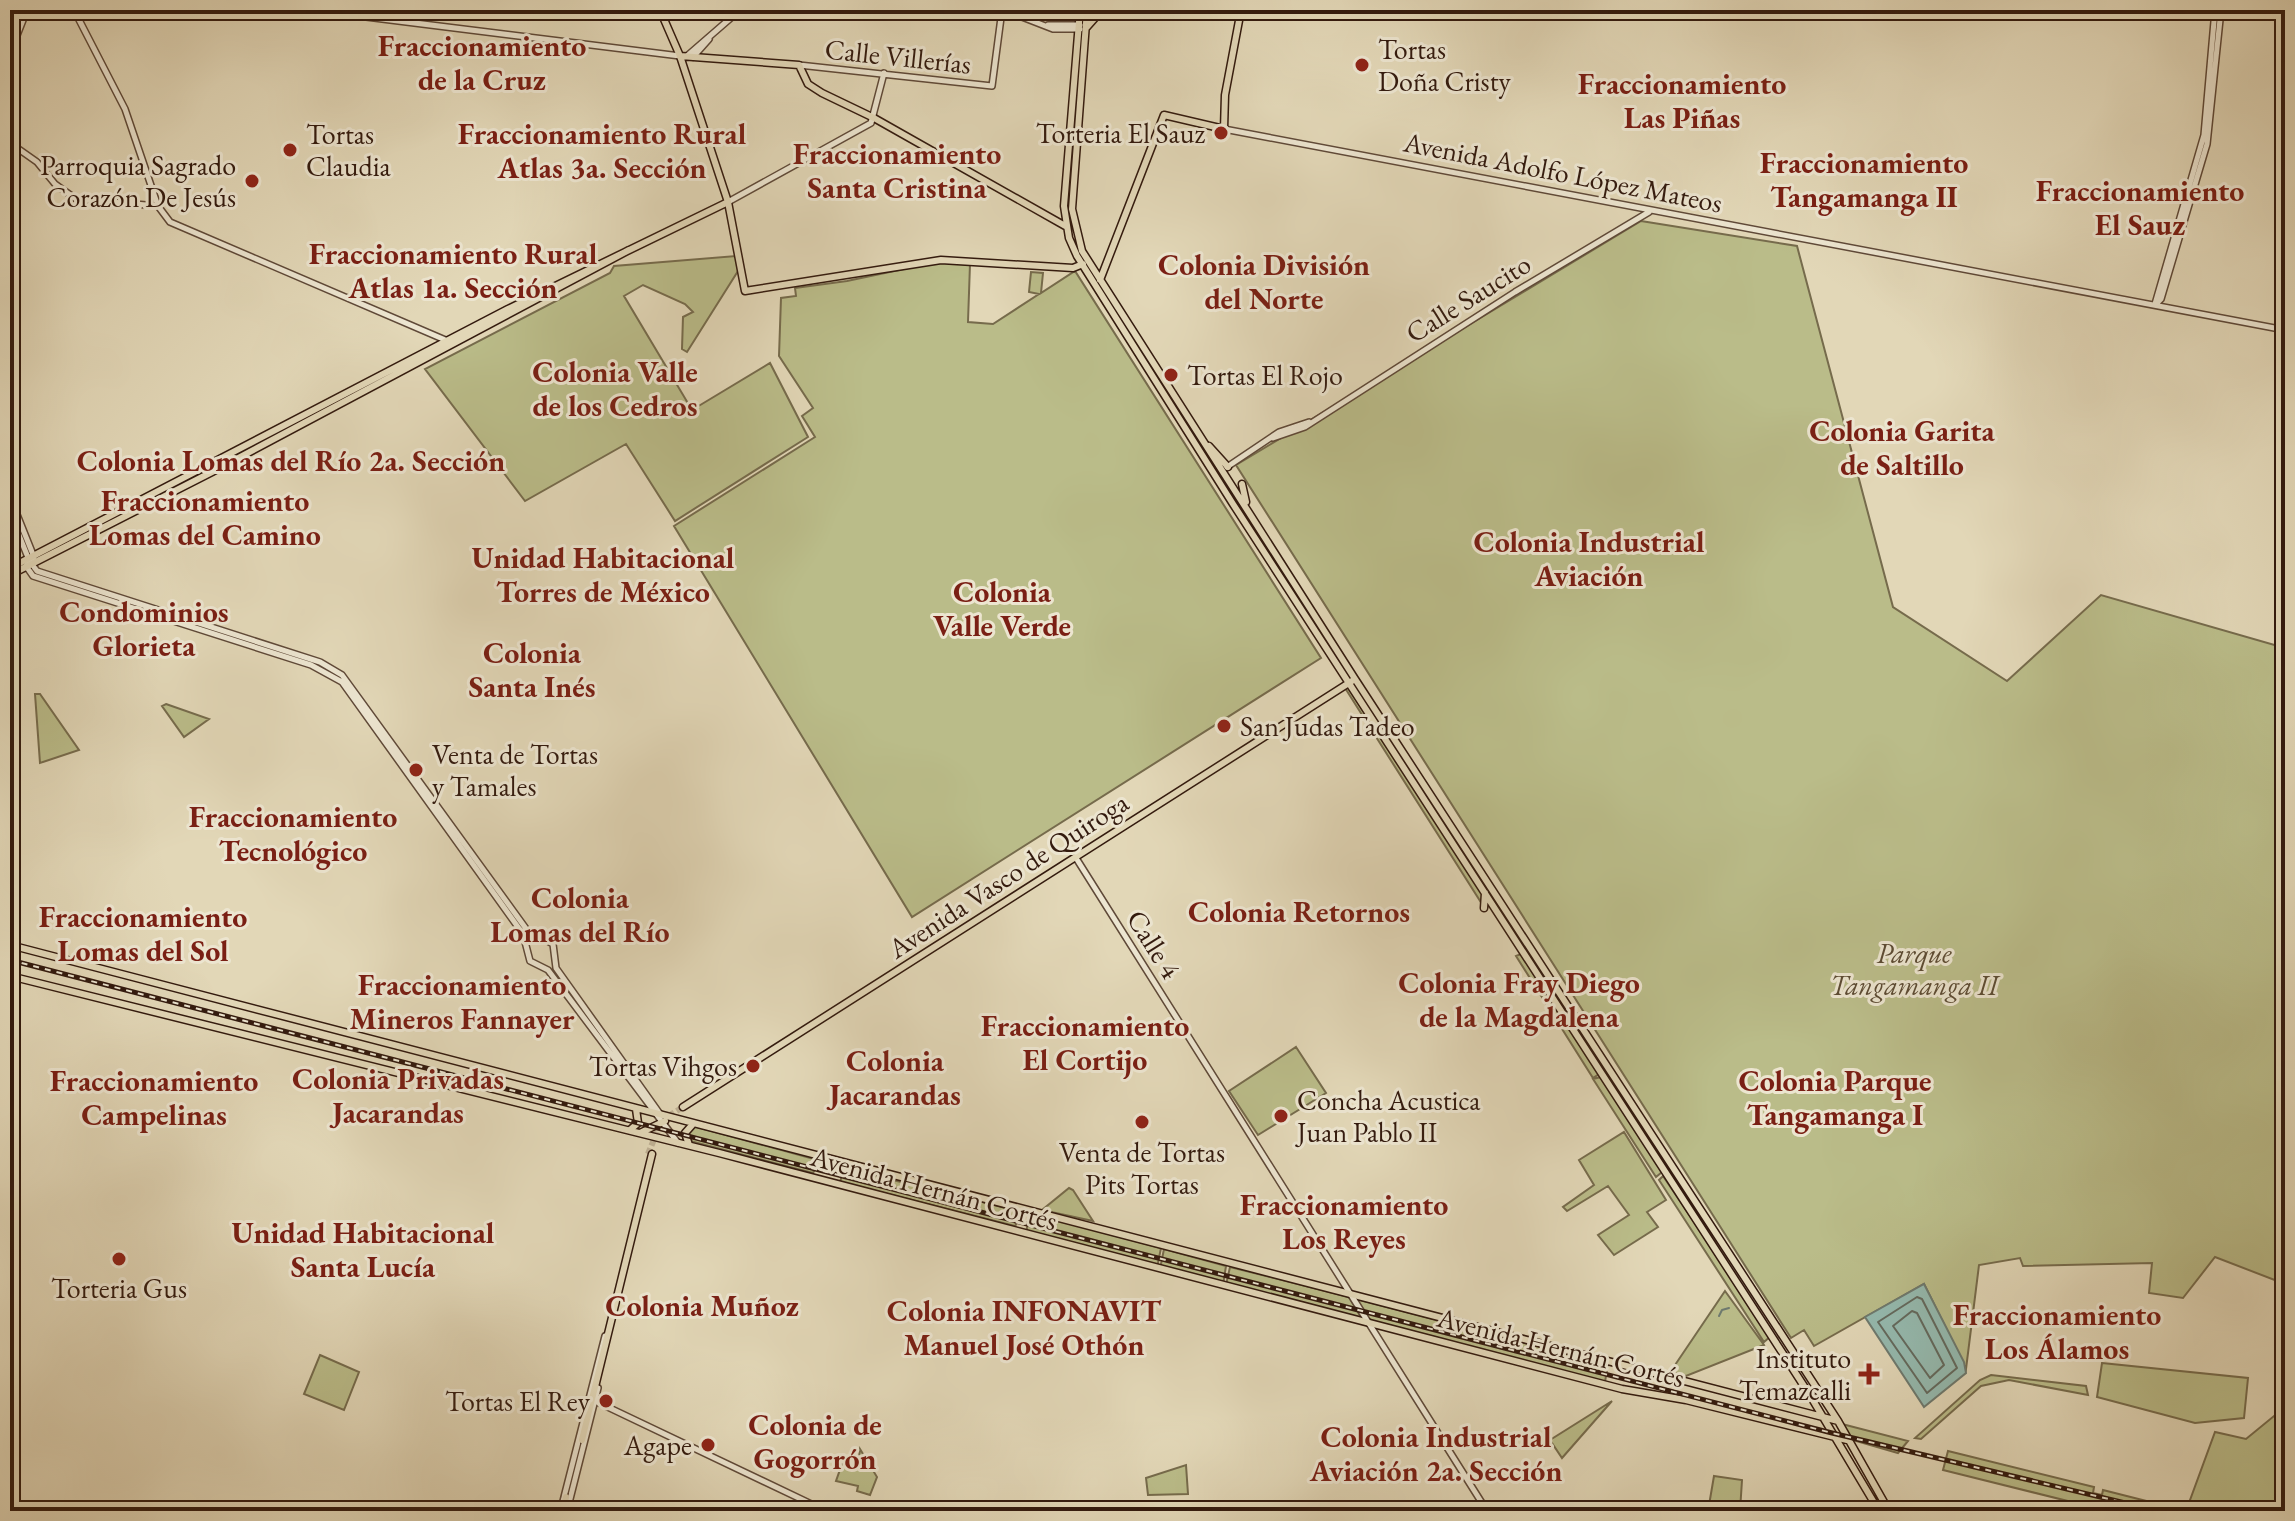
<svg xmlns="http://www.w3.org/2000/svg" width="2295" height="1521" viewBox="0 0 2295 1521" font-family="'EB Garamond',serif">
	<rect width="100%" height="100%" fill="#e2d7b7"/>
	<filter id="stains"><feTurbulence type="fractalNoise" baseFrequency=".0025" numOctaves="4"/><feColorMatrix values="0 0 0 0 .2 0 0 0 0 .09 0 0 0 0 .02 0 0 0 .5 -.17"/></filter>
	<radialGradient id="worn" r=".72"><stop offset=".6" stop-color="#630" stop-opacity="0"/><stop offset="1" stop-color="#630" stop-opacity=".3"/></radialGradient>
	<path fill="#babc89" stroke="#766b4c" stroke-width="2" d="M1641,221L1797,246L1893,607L2007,681L2101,595L2285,648V1284L2215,1257L2183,1298L2149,1293L2152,1263L2023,1266L2020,1258L1979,1265L1966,1369L1924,1284L1814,1346L1804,1330L1791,1338L1236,465Z
		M736,256L738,271L687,352L682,349L683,317L693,312L685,304L643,285L624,296L692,410L770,363L808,437L675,521L626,444L525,501L425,369L610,273L614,266Z
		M937,262L970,264L968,322L993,324L1039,294L1029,292L1031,272L1043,273L1041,293L1075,271L1321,658L912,917L674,526L815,437L802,416L813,408L779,356L781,298L796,296L795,288L847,281Z
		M1349,686L1483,894L1482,904L1345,688Z
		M35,694H40L79,750L40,763Z
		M166,704L209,719L184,737L162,706Z
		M1521,954L1599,1074L1593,1078L1516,956Z
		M1296,1047L1326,1093L1258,1135L1229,1091Z
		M1601,1077L1662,1172L1656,1177L1593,1079Z
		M693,1126L814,1159L815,1169L813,1173L690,1141L688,1131Z
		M1624,1132L1666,1200L1647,1212L1658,1227L1614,1255L1598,1235L1629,1215L1608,1186L1567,1211L1563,1207L1594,1185L1579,1160Z
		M844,1168L1019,1211L1020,1219L1015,1226L840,1182Z
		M1663,1176L1771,1336L1764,1342L1659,1180Z
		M1069,1188L1073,1190L1093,1221L1042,1210Z
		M1030,1213L1161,1248L1157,1268L1026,1233Z
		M1164,1249L1226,1266L1223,1285L1160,1269Z
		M1230,1267L1349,1297L1362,1319L1226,1285Z
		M1725,1291L1764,1345L1686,1376L1674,1373L1675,1365Z
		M1356,1299L1608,1364L1605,1382L1369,1321Z
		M320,1355L359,1372L344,1410L304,1394Z
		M2102,1363L2248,1378L2244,1418L2195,1423L2097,1397Z
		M1991,1375L2086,1386L2088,1395L2009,1380L1981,1386L1921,1439L1915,1438L1980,1380Z
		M1612,1401L1562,1458L1550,1440Z
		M2285,1407V1511H2186L2215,1432L2246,1439Z
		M1842,1424L1908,1441L1898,1453L1849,1439Z
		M860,1449L877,1477L870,1495L857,1491L858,1486L836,1481L842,1464L858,1467Z
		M1948,1451L2094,1487L2093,1493L2102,1495L2103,1490L2186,1511H2108L1943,1470Z
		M1186,1465L1188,1494L1148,1495L1146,1478Z
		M1714,1476L1742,1480L1740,1511H1708Z"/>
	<path fill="#95baaf" stroke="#6e7a6f" stroke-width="2" d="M1924,1284L1964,1362L1966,1373L1924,1407L1865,1317Z"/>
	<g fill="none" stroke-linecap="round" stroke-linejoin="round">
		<path stroke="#646a5e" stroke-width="2" d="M1917,1297L1922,1299L1957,1368L1927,1393L1878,1322Z
			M1912,1311L1917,1313L1944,1365L1930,1378L1893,1326Z"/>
		<path stroke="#6e7a6f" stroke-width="2" d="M1719,1316L1722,1310L1729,1308"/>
		<path stroke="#bfb195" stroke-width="6" stroke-dasharray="6 3" stroke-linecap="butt" d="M648,1154L662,1120L683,1107"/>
		<defs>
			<path id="minor" d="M74,10L125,109L158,206L170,222L450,342
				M310,10L680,56
				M1004,10L1053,29H1080
				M1048,25H1080
				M10,53L27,10
				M687,56L740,10
				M693,57L709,39
				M799,65L992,86L1002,10
				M1224,129L2285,330
				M10,143L37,162L55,184L76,199L158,206
				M728,202L871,123L884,73
				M2155,304L2204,135L2215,10
				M2155,305L2161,299L2207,144L2221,10
				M1273,438L1305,427L1515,292L1649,212
				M1227,467L1279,432L1309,422
				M10,497L34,557L31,563L37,571L320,662L342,675L527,930L553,944L556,968L660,1114
				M10,513L29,560L26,566L33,576L311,665L342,682L523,934L530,961L548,970L678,1143
				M1076,858L1487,1511
				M595,1401L826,1511
				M563,1501L605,1336
				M567,1511L598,1388"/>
			<path id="major" d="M660,10L680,56L728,202L745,291L941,260L1073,268L1083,264
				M1080,10L1064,206L1069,238L1077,256L1233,504L1811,1397L1879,1511
				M1087,10L1072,209L1082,251L1355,679L1838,1421L1889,1511
				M1086,28L1102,10
				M680,56L799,65L808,84L822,93L874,118L1067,227
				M1100,280L1164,115L1224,129L1225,95L1241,10
				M1209,446L1228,467
				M1242,484L1246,502
				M10,568L508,309L728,202
				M10,575L212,472L629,250
				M1484,908L1485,893
				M10,945L1838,1421
				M10,976L719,1153L1622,1389L1686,1400L1847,1440
				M683,1107L1352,681
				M630,1130L638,1123L636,1109
				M640,1133L665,1121
				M689,1145L685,1133L693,1124
				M582,1440L652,1154
				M10,1505L17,1511
				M563,1511L566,1497"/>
		</defs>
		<use href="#minor" stroke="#5f4938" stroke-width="8"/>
		<use href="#major" stroke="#331a0e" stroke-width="9"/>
		<use href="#minor" stroke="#ece5d0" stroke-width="5"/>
		<use href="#major" stroke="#e2d7b7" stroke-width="6"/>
		<defs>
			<path id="rail" d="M10,960L1832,1433L2159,1511"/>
		</defs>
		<use href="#rail" stroke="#331a0e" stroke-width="5"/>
		<use href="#rail" stroke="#ece5d0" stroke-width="2" stroke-dasharray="6" stroke-linecap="butt"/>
	</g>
	<g fill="#8f2418" stroke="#ece5d0" stroke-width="3">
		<circle cx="1362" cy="65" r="8"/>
		<circle cx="1221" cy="133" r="8"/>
		<circle cx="290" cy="150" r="8"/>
		<circle cx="252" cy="181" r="8"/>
		<circle cx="1171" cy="375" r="8"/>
		<circle cx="1224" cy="726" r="8"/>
		<circle cx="416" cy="770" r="8"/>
		<circle cx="753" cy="1066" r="8"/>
		<circle cx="1281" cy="1116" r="8"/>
		<circle cx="1142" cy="1122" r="8"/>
		<circle cx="119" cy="1259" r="8"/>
		<path d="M1865 1362h8v8h8v8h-8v8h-8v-8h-8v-8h8z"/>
		<circle cx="606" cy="1401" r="8"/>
		<circle cx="708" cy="1445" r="8"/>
	</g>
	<g text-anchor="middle" stroke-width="6" stroke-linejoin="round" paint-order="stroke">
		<g font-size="28" fill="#331a0e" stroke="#ece5d0" text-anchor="start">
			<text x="1378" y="59">Tortas<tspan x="1378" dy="32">Doña Cristy</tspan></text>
			<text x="1205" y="143" text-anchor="end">Torteria El Sauz</text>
			<text x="306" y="144">Tortas<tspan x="306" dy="32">Claudia</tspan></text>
			<text x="236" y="175" text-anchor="end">Parroquia Sagrado<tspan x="236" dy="32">Corazón De Jesús</tspan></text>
			<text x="1187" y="385">Tortas El Rojo</text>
			<text x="1240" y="736">San Judas Tadeo</text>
			<text x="432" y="764">Venta de Tortas<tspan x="432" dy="32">y Tamales</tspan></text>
			<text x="737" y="1076" text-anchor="end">Tortas Vihgos</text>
			<text x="1297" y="1110">Concha Acustica<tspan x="1297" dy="32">Juan Pablo II</tspan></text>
			<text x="1142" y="1162" text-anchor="middle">Venta de Tortas<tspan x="1142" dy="32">Pits Tortas</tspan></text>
			<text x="119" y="1298" text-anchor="middle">Torteria Gus</text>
			<text x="1851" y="1368" text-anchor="end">Instituto<tspan x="1851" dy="32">Temazcalli</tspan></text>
			<text x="590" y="1411" text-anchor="end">Tortas El Rey</text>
			<text x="692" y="1455" text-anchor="end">Agape</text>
		</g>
		<g font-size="28" fill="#331a0e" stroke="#ece5d0">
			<text transform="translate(898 56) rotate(6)" y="10">Calle Villerías</text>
			<text transform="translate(1563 172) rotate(11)" y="10">Avenida Adolfo López Mateos</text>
			<text transform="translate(1468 298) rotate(-32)" y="10">Calle Saucito</text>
			<text transform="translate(1008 875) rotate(-33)" y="10">Avenida Vasco de Quiroga</text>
			<text transform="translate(1154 944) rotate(58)" y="10">Calle 4</text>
			<text transform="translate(934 1188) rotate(15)" y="10">Avenida Hernán Cortés</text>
			<text transform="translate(1561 1347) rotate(14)" y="10">Avenida Hernán Cortés</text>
		</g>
		<g font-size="28" font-style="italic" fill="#5c4b33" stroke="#ece5d0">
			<text x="1914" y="963">Parque<tspan x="1914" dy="32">Tangamanga II</tspan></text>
		</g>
		<g font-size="30" font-weight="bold" fill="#7a1f14" stroke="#ece5d0">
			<text x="482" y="56">Fraccionamiento<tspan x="482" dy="34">de la Cruz</tspan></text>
			<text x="1682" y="94">Fraccionamiento<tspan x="1682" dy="34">Las Piñas</tspan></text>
			<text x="602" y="144">Fraccionamiento Rural<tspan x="602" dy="34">Atlas 3a. Sección</tspan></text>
			<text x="897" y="164">Fraccionamiento<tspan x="897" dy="34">Santa Cristina</tspan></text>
			<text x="1864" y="173">Fraccionamiento<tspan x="1864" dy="34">Tangamanga II</tspan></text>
			<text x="2140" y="201">Fraccionamiento<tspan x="2140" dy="34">El Sauz</tspan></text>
			<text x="453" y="264">Fraccionamiento Rural<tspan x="453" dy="34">Atlas 1a. Sección</tspan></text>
			<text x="1264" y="275">Colonia División<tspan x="1264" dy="34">del Norte</tspan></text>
			<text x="615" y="382">Colonia Valle<tspan x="615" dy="34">de los Cedros</tspan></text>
			<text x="1902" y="441">Colonia Garita<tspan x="1902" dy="34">de Saltillo</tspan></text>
			<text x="291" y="471">Colonia Lomas del Río 2a. Sección</text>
			<text x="205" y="511">Fraccionamiento<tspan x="205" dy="34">Lomas del Camino</tspan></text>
			<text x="1589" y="552">Colonia Industrial<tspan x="1589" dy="34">Aviación</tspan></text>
			<text x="603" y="568">Unidad Habitacional<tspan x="603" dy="34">Torres de México</tspan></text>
			<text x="1002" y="602">Colonia<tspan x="1002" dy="34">Valle Verde</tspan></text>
			<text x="144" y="622">Condominios<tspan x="144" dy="34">Glorieta</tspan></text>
			<text x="532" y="663">Colonia<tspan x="532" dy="34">Santa Inés</tspan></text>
			<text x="293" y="827">Fraccionamiento<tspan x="293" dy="34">Tecnológico</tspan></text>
			<text x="580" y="908">Colonia<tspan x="580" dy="34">Lomas del Río</tspan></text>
			<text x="1299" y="922">Colonia Retornos</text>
			<text x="143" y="927">Fraccionamiento<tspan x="143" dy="34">Lomas del Sol</tspan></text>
			<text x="1519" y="993">Colonia Fray Diego<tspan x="1519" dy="34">de la Magdalena</tspan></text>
			<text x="462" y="995">Fraccionamiento<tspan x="462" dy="34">Mineros Fannayer</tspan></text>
			<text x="1085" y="1036">Fraccionamiento<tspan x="1085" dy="34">El Cortijo</tspan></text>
			<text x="895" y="1071">Colonia<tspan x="895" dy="34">Jacarandas</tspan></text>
			<text x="398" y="1089">Colonia Privadas<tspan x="398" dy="34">Jacarandas</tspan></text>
			<text x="154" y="1091">Fraccionamiento<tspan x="154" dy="34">Campelinas</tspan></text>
			<text x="1835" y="1091">Colonia Parque<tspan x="1835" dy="34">Tangamanga I</tspan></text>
			<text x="1344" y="1215">Fraccionamiento<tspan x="1344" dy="34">Los Reyes</tspan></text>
			<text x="363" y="1243">Unidad Habitacional<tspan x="363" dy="34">Santa Lucía</tspan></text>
			<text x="702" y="1316">Colonia Muñoz</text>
			<text x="1024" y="1321">Colonia INFONAVIT<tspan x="1024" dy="34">Manuel José Othón</tspan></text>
			<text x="2057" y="1325">Fraccionamiento<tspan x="2057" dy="34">Los Álamos</tspan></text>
			<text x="815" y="1435">Colonia de<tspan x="815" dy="34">Gogorrón</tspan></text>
			<text x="1436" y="1447">Colonia Industrial<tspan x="1436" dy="34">Aviación 2a. Sección</tspan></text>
		</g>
	</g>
	<rect width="2295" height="1521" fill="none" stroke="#e2d7b7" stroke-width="40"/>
	<rect x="12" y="12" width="2271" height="1497" fill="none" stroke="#331a0e" stroke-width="4"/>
	<rect x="20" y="20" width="2255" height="1481" fill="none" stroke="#331a0e" stroke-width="2"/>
	<rect width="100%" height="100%" filter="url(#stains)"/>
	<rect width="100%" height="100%" fill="url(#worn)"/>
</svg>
